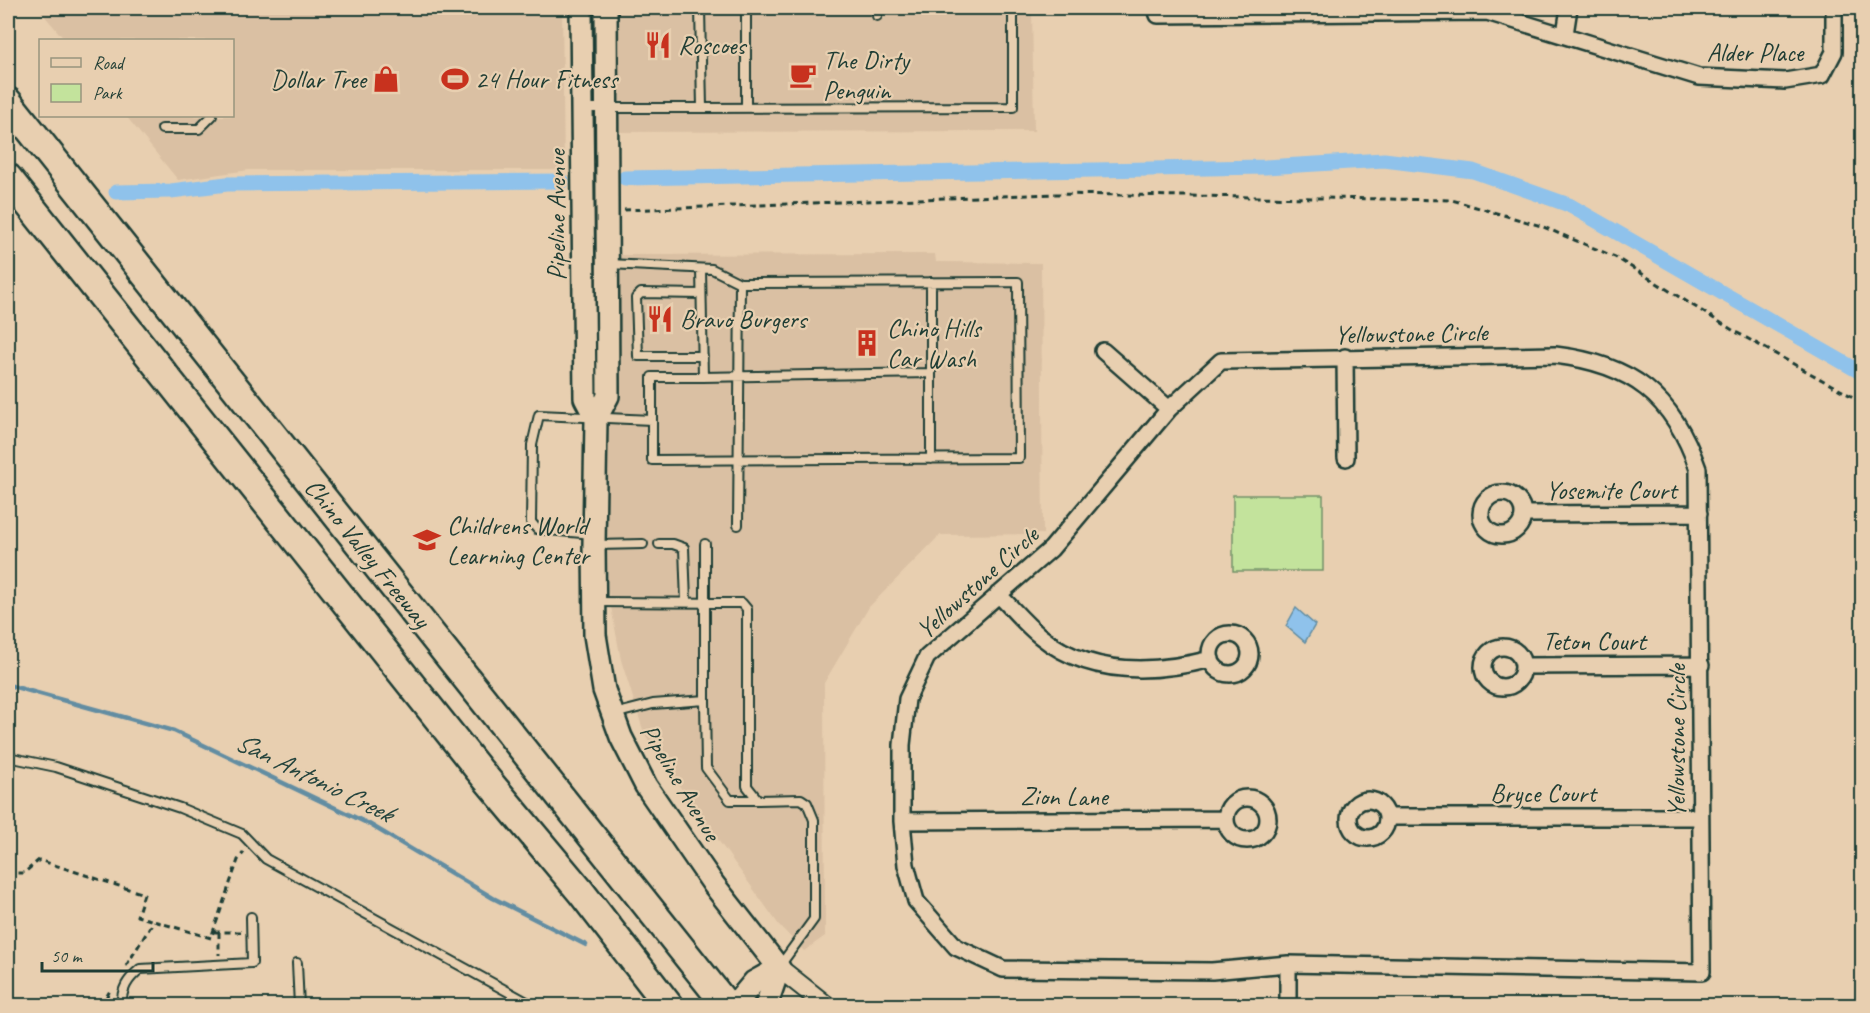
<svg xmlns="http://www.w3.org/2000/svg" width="1870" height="1013" viewBox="0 0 1870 1013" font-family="Caveat,sans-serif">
	<rect width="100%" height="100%" fill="#e8cfb0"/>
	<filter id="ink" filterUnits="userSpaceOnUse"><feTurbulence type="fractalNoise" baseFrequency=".0167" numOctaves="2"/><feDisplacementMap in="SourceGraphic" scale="12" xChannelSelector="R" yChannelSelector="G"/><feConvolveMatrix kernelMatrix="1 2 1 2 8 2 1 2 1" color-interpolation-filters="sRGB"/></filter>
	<g filter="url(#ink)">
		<path fill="#dac0a3" d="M38,8H562L564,170H249L178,180L126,116H232V40H65Z
			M599,8H1032L1034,131L600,132Z
			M935,254L936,262L1041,263L1043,534L940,535L869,607L824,683L825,936L804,951L779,925L675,780L644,733L621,660L608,591L599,255Z"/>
		<path fill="#c3e39c" stroke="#719068" stroke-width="1.5" d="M1233,495H1323V571H1233Z"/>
		<path fill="#8fc2eb" stroke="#628da2" stroke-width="1.5" d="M1296,608L1315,625L1305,642L1286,626Z"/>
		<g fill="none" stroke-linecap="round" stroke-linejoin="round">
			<path stroke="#628da2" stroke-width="4.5" d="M8,685L174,731L369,824L493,898L586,945"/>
			<path stroke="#8fc2eb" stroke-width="15" d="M625,178L1265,167L1384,160L1473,171L1569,205L1862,373
				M116,192L171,191L227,184L562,181"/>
			<defs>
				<path id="service" d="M746,8V108
					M877,8V16
					M583,108H702L700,8
					M702,108L1013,107V8
					M162,129H199L212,116
					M609,264L712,269L740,283L1018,282L1019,458L652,460V377H703L701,269
					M701,294L641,293L636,298L638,356H703
					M931,373V282
					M703,377L931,373V459
					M738,525L740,283
					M593,534L537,529L531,522L532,445L539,415L652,420
					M659,544H673L684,548L686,602
					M596,545L643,544
					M596,602L742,603L747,609V786L758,800L801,799L807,803L814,820V919L779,967
					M705,700L706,768L730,800H758
					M614,714L653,704L705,700V544
					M8,757L56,767L180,808L242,834L266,859L534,1006
					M297,963L299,1006
					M121,1006C122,988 127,980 140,969L252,963L251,917"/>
				<path id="minor" d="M1156,8L1158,15L1487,12L1699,77L1785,81L1822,75L1834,52V8
					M1565,34L1569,8
					M1103,351L1169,409
					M1555,355C1632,364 1673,396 1698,469L1702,972L1288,964L1212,971L1003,969L956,947L916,901L906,865L902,821V745L907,699L927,657L1051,549L1169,409L1221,361Z
					M1345,357L1346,458
					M1481 514a21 21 0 1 1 42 0a21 21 0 1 1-42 0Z
					M1524,514L1699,513
					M998,594C1012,608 1025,624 1040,636C1089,676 1153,674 1211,659
					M1210 654a20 20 0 1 1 40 0a20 20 0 1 1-40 0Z
					M1483 667a20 20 0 1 1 40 0a20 20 0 1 1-40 0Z
					M1523,666L1701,665
					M1226 819a21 21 0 1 1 42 0a21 21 0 1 1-42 0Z
					M1349 819a19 19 0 1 1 38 0a19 19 0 1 1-38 0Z
					M1387,817H1700
					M902,821L1226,819
					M1288,1006V964"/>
				<path id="tertiary" d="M779,968L827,1006"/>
				<path id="secondary" d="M581,8L585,398L596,419
					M606,8L608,396L596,419L594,545L595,635L604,690L621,737L646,786L714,885L779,968
					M734,1006L754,982L779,968
					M766,1006L779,968"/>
				<path id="motorway" d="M8,102L727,1006
					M8,178L479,770L581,892L669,1006"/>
			</defs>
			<use href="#service" stroke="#1f3d34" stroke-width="12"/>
			<use href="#minor" stroke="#1f3d34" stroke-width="20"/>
			<use href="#tertiary" stroke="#1f3d34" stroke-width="22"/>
			<use href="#secondary" stroke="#1f3d34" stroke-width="26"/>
			<use href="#motorway" stroke="#1f3d34" stroke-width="32"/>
			<path stroke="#1f3d34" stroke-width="3" stroke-dasharray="6 4.5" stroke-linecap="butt" d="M624,210L1055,194L1452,200L1541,226L1615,257L1734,331L1862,402
				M8,876L12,873H24L39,860L144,894L137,916L211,938L238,860L244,852
				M214,932H241
				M219,932V955
				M126,966L154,921
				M101,1006L111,989"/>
			<use href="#service" stroke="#e8cfb0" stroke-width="8"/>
			<use href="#minor" stroke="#e8cfb0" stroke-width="15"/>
			<use href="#tertiary" stroke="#e8cfb0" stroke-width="18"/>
			<use href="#secondary" stroke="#e8cfb0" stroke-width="21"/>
			<use href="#motorway" stroke="#e8cfb0" stroke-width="27"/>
		</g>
	</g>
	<defs>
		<symbol id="restaurant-bare" viewBox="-9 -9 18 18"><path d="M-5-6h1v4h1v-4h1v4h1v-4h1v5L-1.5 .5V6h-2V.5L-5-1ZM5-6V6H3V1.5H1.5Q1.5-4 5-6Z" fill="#c8321e" stroke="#e8cfb0" stroke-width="2.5" paint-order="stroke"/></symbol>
		<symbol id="cafe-bare" viewBox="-9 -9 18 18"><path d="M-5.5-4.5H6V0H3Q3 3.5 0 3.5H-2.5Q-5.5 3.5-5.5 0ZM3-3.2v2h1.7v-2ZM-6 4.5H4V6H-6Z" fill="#c8321e" stroke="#e8cfb0" stroke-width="2.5" paint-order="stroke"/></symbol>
		<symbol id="shop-bare" viewBox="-9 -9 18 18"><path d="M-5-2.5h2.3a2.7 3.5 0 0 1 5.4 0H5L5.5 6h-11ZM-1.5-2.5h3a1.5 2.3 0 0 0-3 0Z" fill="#c8321e" stroke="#e8cfb0" stroke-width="2.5" paint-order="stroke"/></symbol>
		<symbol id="stadium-bare" viewBox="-9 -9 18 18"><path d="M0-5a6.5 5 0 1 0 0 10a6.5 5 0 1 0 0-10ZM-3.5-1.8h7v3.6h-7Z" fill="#c8321e" stroke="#e8cfb0" stroke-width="2.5" paint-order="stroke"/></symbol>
		<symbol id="building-bare" viewBox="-9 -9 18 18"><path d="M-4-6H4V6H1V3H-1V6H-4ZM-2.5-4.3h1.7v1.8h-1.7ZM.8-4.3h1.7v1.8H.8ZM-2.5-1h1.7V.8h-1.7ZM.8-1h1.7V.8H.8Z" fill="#c8321e" stroke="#e8cfb0" stroke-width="2.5" paint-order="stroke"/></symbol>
		<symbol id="school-bare" viewBox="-9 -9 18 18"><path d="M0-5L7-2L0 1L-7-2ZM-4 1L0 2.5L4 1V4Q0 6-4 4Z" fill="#c8321e" stroke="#e8cfb0" stroke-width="2.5" paint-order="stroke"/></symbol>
	</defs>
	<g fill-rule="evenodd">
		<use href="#restaurant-bare" x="639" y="26" width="38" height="38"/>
		<use href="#cafe-bare" x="784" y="56" width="38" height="38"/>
		<use href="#shop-bare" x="367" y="60" width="38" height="38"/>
		<use href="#stadium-bare" x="436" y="60" width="38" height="38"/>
		<use href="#restaurant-bare" x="641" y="300" width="38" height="38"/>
		<use href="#building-bare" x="848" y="324" width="38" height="38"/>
		<use href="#school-bare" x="408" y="521" width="38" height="38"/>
	</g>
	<g text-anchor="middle" stroke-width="4.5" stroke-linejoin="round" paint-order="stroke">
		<g font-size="26" fill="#1f3d34" stroke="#e8cfb0" text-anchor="start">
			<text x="678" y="54">Roscoes</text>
			<text x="823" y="69">The Dirty<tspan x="823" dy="30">Penguin</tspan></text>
			<text x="366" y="88" text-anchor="end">Dollar Tree</text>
			<text x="475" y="88">24 Hour Fitness</text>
			<text x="680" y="328">Bravo Burgers</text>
			<text x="887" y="337">Chino Hills<tspan x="887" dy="30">Car Wash</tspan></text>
			<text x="447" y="534">Childrens World<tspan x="447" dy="30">Learning Center</tspan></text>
		</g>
		<g font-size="26" fill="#1f3d34" stroke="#e8cfb0">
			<text x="1755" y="61">Alder Place</text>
			<text transform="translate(556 215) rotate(-90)" y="9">Pipeline Avenue</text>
			<text transform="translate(1411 333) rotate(-1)" y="9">Yellowstone Circle</text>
			<text x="1611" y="499">Yosemite Court</text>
			<text transform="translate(368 553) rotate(51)" y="9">Chino Valley Freeway</text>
			<text transform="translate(977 582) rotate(-42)" y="9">Yellowstone Circle</text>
			<text x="1594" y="650">Teton Court</text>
			<text transform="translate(1676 741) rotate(-90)" y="9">Yellowstone Circle</text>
			<text transform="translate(681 782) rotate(59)" y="9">Pipeline Avenue</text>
			<text x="1543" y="802">Bryce Court</text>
			<text x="1064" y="805">Zion Lane</text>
		</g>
		<g font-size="27" font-style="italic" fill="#25443d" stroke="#e8cfb0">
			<text transform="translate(314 777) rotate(26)" y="9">San Antonio Creek</text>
		</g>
	</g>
	<rect width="1870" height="1013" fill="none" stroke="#e8cfb0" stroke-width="30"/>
	<rect x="15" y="15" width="1840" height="983" fill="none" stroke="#1f3d34" stroke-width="2" filter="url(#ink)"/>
	<rect x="39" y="39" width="195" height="78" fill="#e8cfb0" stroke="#98957e" stroke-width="1.5"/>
	<rect x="51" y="58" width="30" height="9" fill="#e8cfb0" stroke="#98957e" stroke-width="1.5"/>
	<text x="93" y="69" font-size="18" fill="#1f3d34">Road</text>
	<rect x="51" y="84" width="30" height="18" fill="#c3e39c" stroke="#98957e" stroke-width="1.5"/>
	<text x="93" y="99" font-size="18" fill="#1f3d34">Park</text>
	<path d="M42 962v9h111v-9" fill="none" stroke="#1f3d34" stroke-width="3"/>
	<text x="51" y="962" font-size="18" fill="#1f3d34" stroke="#e8cfb0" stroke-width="4.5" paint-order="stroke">50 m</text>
</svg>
